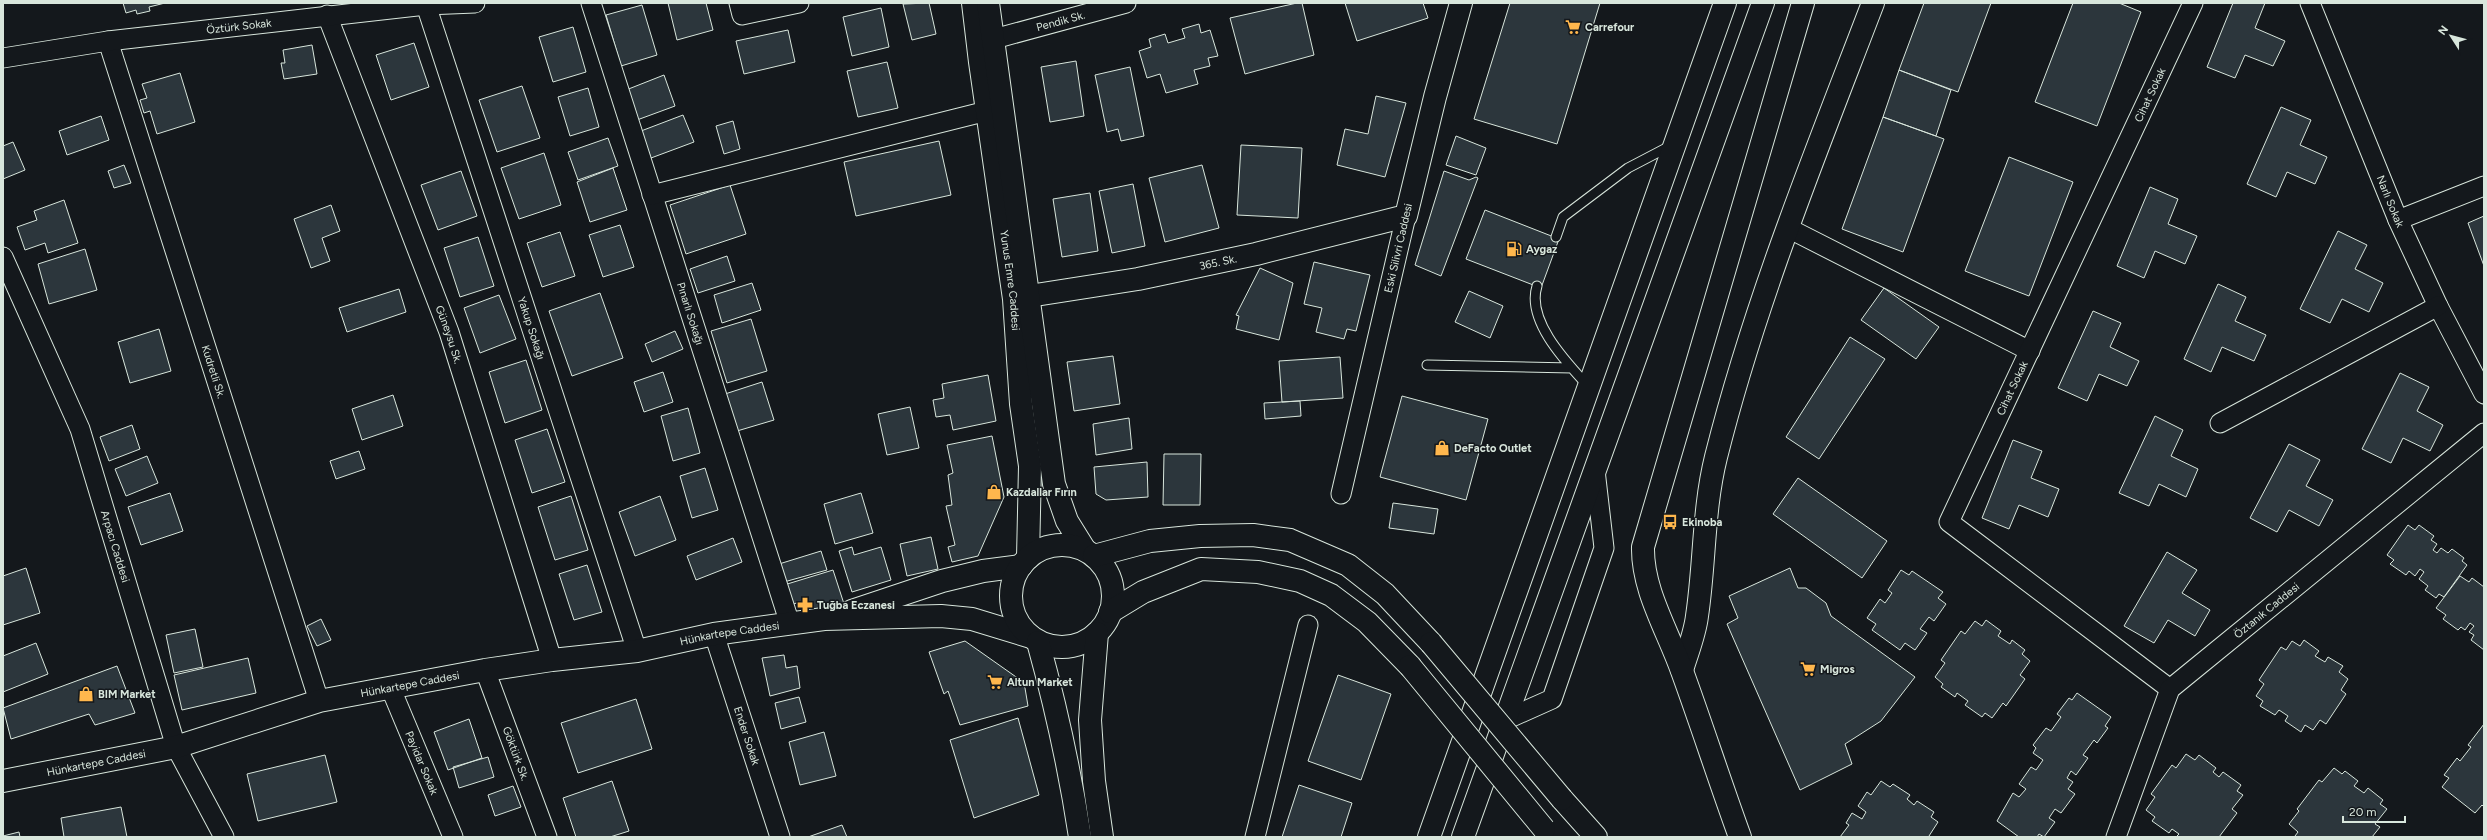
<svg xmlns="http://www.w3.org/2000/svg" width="2487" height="840" viewBox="0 0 2487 840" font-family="Figtree,sans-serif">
	<rect width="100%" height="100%" fill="#14181c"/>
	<path fill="#2c363c" stroke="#d8e6dc" d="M123,3H165L149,7L150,11L137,14L136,10L126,13Z
		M668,3H706L713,30L677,40Z
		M929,3L936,34L912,40L903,4Z
		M1297,3H1302L1314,55L1245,74L1230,18Z
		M1345,3H1423L1428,18L1357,41Z
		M1510,3H1600L1557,144L1474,119Z
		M1924,3H1991L1958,92L1899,70Z
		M2073,3H2119L2141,12L2097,126L2035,102Z
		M2233,3H2265L2255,28L2285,41L2273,66L2245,55L2235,78L2207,67Z
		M642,5L657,55L621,66L606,15Z
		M881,8L889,47L852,56L843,17Z
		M1199,24L1201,33L1210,30L1218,56L1208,58L1210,66L1194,70L1198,84L1166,93L1160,74L1147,78L1139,51L1151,47L1149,39L1165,34L1168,43L1185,38L1182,29Z
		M573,27L586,72L553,82L539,37Z
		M788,30L795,62L744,74L736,41Z
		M414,43L429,87L391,100L376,55Z
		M312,45L317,74L284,79L281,63H285L283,50Z
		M1076,61L1084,116L1050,122L1041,67Z
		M887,62L898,108L858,117L847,71Z
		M1130,67L1144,136L1121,141L1118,129L1107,132L1095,75Z
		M1899,70L1951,90L1936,136L1883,117Z
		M180,73L195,122L157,134L150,111L144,113L140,100L147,98L142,84Z
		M664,75L675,106L637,120L626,90Z
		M522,86L540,138L497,152L479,100Z
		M588,88L599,127L570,136L558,97Z
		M1376,96L1406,103L1385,177L1337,165L1345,129L1368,134Z
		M2281,107L2311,120L2300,145L2327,157L2315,184L2287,172L2276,197L2247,184Z
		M683,115L694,142L651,158L641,131Z
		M101,116L109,140L67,155L59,131Z
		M1883,117L1944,139L1903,252L1842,229Z
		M733,121L740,149L724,154L716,126Z
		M1456,136L1486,148L1476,175L1446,165Z
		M608,138L618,166L578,180L568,152Z
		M939,141L951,195L856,216L844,162Z
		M13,142L25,170L3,179V146Z
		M1241,145L1302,148L1298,218L1237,215Z
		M544,153L561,205L519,219L501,168Z
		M2009,157L2073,182L2029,296L1965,271Z
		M124,165L131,183L114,188L108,171Z
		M1202,165L1219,228L1165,242L1149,178Z
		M613,168L627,210L590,222L577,182Z
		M461,171L477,216L438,230L421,185Z
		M1444,171L1469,180L1476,177L1478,178L1441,276L1415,265Z
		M1133,184L1145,246L1112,253L1099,191Z
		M730,185L746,234L686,254L670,205Z
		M2150,187L2178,199L2168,224L2197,236L2185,264L2155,251L2144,278L2117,266Z
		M1090,193L1098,251L1062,257L1053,199Z
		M64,200L78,243L48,253L45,243L25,250L17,227L37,220L34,211Z
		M331,205L340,231L322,238L330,261L311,268L294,219Z
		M1485,210L1559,239L1541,288L1466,259Z
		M2484,216V266L2468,223Z
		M620,225L634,267L603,277L589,235Z
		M2338,231L2367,245L2355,269L2383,283L2369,312L2342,299L2330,323L2300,309Z
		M560,232L575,276L542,287L527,243Z
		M478,237L494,286L460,297L444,248Z
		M85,249L97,290L49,304L38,264Z
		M727,256L735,281L698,293L690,269Z
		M1314,262L1370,275L1356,331L1347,329L1344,339L1316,332L1322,308L1304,304Z
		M1260,268L1293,283L1279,340L1236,329L1239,316L1236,315Z
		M752,283L761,310L722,323L714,295Z
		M2218,284L2246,297L2235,321L2266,335L2254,361L2222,347L2211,372L2184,359Z
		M1884,288L1939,327L1916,359L1861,320Z
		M399,289L406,312L347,332L339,308Z
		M1469,291L1503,306L1490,338L1455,322Z
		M600,293L623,358L572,376L549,311Z
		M499,295L516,339L480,353L464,308Z
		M2093,311L2121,323L2110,347L2139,361L2127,386L2099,374L2087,401L2058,388Z
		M751,319L767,371L727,383L711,331Z
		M159,329L171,371L130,383L118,342Z
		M675,331L683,349L652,362L645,344Z
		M1850,337L1885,359L1819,459L1786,437Z
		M1113,356L1120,404L1074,411L1067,362Z
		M1340,357L1343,398L1282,402L1279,361Z
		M526,360L542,410L505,423L489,372Z
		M663,372L673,402L644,412L634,382Z
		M2400,373L2429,387L2417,411L2443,425L2430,451L2403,438L2391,463L2362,449Z
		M988,375L996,421L953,430L950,415L936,417L933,400L944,398L942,384Z
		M762,382L774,420L737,431L725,394Z
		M393,395L403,426L362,440L352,409Z
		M1402,396L1488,419L1466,500L1380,477Z
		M1300,401L1301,416L1265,419L1264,403Z
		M910,407L919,448L887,455L878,414Z
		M688,408L700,453L673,461L661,416Z
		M2155,416L2183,430L2171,456L2198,469L2186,497L2159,484L2149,506L2119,493Z
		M1129,418L1132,449L1096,455L1093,424Z
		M132,425L140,449L109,461L100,437Z
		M547,429L565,482L532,493L515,440Z
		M992,436L1004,497L978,556L952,562L948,547L955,545L946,506L952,505L948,475L953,473L947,445Z
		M2013,440L2042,451L2031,478L2059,489L2048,517L2019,505L2009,529L1982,518Z
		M2289,444L2320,460L2306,486L2333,500L2319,526L2289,510L2277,532L2250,518Z
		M359,451L365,469L336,479L330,461Z
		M1164,454H1201L1200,505H1163Z
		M147,456L158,483L126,496L115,469Z
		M1147,462L1148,497L1106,500L1096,494L1094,467Z
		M705,468L718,510L692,518L680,476Z
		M1798,478L1887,541L1862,578L1773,514Z
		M170,493L183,531L141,545L128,507Z
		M861,493L873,533L835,544L824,504Z
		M571,496L588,550L555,560L538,507Z
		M660,496L676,540L635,556L619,512Z
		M1393,503L1438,509L1434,534L1389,528Z
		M2408,525L2415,530L2419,525L2434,536L2431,540L2437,544L2433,550L2437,553L2441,548L2448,553L2452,549L2464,558L2462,561L2467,565L2444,597L2439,594L2436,598L2425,590L2428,586L2419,579L2424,572L2420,569L2415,576L2409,571L2406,575L2390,564L2394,560L2387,555Z
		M931,537L938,569L907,576L900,544Z
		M733,538L742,562L696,580L687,556Z
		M852,547L854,555L881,547L891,580L852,592L839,551Z
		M821,551L827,570L784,582L779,564Z
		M2167,552L2197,570L2182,593L2210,610L2195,636L2168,620L2154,643L2124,626Z
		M587,565L602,612L574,620L559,574Z
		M26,568L40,613L3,625V576Z
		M1790,568L1798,588H1806L1826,603L1831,616L1915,677L1881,721L1845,744L1852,764L1800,790L1727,624L1738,618L1729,596Z
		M833,570L845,607L805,619L800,602L790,605L784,585Z
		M1901,570L1909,575L1912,571L1943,592L1938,598L1946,604L1934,621L1929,617L1920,629L1927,633L1915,650L1905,643L1900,650L1872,630L1876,624L1867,618L1880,599L1885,603L1892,593L1888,590Z
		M2460,576L2469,582L2472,578L2484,587V650L2471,640L2474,635L2469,632L2474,626L2470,623L2465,630L2461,627L2458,630L2443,619L2446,615L2436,608Z
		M321,619L331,640L317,646L307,626Z
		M1986,620L2001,631L1998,636L2010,644L2012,640L2025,650L2022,654L2030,661L2020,675L2025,679L2006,706L2003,703L1992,718L1985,713L1982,717L1965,705L1968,701L1957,693L1955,697L1941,687L1943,684L1935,677L1945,663L1941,660L1961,631L1965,634L1975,621L1982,626Z
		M195,629L203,667L174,673L166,635Z
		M2304,640L2319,651L2315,656L2325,662L2328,657L2343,666L2339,672L2348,679L2341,690L2346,694L2326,724L2320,720L2313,730L2305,725L2301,732L2285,721L2288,716L2279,710L2275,715L2260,706L2263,701L2256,696L2264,684L2259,680L2281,647L2286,650L2292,641L2300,646Z
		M965,641L1019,679L1025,688L1028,706L960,725L948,691L944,694L929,652Z
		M36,643L48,674L3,692V656Z
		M784,655L786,668L797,666L800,688L770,696L762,658Z
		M248,658L256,693L182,710L174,675Z
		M117,666L135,713L95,725L89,714L11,739L3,708Z
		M1338,675L1391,694L1361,780L1308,761Z
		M2077,693L2111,717L2105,726L2108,728L2097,743L2094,740L2083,755L2088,758L2076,775L2071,771L2067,778L2073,782L2068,789L2075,794L2061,813L2055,809L2049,818L2055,822L2044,837L2039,834L2037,837H2019L1997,821L2013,793L2019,797L2026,789L2019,784L2031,767L2036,770L2043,760L2033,753L2036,748L2033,745L2046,728L2051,731L2061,717L2057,714L2069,698L2072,700Z
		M799,697L806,722L781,729L775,703Z
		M636,699L652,749L578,773L561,723Z
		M1018,718L1039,795L974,818L950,740Z
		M469,719L482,758L448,770L434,732Z
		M2484,724V807L2482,805L2475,813L2442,787L2449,778L2444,775L2457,758L2460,761L2471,747L2468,745Z
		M824,732L836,776L800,785L789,742Z
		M2186,754L2195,760L2199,755L2216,768L2213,772L2219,777L2223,772L2241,785L2237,791L2243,795L2232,809L2237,813L2219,837H2176L2179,834L2172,829L2169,833L2152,821L2155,817L2146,810L2155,797L2151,794L2172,765L2176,768Z
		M325,755L337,802L258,821L247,774Z
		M488,757L494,777L459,788L453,767Z
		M2334,768L2342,774L2345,771L2358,781L2354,786L2364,793L2368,788L2383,800L2380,804L2387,809L2375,824L2380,827L2372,837H2297L2295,836L2298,832L2289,824L2299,811L2297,809L2319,780L2322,782Z
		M612,781L629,831L610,837H576L563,798Z
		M1881,781L1890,787L1893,784L1910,795L1907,799L1914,805L1917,801L1934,812L1931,817L1938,822L1929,836L1931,837H1840L1849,825L1846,823L1852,813L1862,819L1866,812L1858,806L1867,792L1871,795Z
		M1299,785L1352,803L1341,837H1282Z
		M513,786L521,807L495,816L488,795Z
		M121,807L127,837H64L61,818Z
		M842,825L847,837H808Z
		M19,832L20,837H3V836Z"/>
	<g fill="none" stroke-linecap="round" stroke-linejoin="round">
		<defs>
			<path id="service" d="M1556,237L1563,217L1628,168L1672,145
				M1537,286C1526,321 1567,363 1588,386
				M1427,365L1572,368"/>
			<g id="minor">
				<path id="s1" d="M591,3L790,624"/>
				<path d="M739,3L742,15L799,3"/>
				<path id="s2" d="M2310,3L2398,220L2438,306L2484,394"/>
				<path id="s3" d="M426,5L637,651"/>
				<path id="s4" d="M327,15L449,332L552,660"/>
				<path id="s5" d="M994,39L1126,3"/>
				<path id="s6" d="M108,41L319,701"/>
				<path id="s7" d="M3,58L108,41L426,5L475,3"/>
				<path d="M652,195L987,111"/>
				<path d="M2398,220L2484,186"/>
				<path d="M1788,228L2030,351"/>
				<path id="s8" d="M3,257L80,429L176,747L224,837"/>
				<path d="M2220,423L2438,306"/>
				<path d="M1341,494L1406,216"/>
				<path id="s9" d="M714,634L780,837"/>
				<path id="s10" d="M485,670L547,837"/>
				<path id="s11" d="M391,689L453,837"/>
				<path id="s12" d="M2170,689L1949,522L2193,3"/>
				<path d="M1505,720L1552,699L1604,548L1595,470"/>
				<path d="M1255,837L1308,625"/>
				<path id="s13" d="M2116,837L2170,689L2484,433"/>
			</g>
			<g id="secondary">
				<path id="s14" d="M1029,296L1138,279L1256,254L1406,216L1435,97L1461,3"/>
				<path d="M852,611L942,581L983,571L1021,566"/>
				<path d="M1682,670C1687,653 1695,634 1697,616C1705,563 1703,509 1716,457C1755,301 1816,152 1873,3"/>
				<path id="s15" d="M3,781L176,747L319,701L485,670L552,660L637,651L714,634L824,619L941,616L972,619L1031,637"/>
			</g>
			<g id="primary">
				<path id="s16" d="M973,3L980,62L1014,299L1021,404L1030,466L1028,558"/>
				<path d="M988,3L1054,484L1067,521L1085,550"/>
				<circle cx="1062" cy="596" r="51"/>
				<path d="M1094,556L1150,541L1200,536L1253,535L1290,540L1348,565L1385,594L1431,643"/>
				<path d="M1110,612L1143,592L1201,569L1258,572L1300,581L1331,595L1367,622L1410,666"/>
				<path d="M1097,633L1090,720L1094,781L1102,837"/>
				<path d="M1038,642C1056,707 1070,771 1080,837"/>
				<path d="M1562,799L1596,837"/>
				<path d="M1740,837C1720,782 1702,726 1682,671C1668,631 1642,590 1643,547L1803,3"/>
			</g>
			<path id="trunk" d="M1429,837L1725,3
				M1463,837L1763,3"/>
		</defs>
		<use href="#service" stroke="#d8e6dc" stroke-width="11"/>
		<use href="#minor" stroke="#d8e6dc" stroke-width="21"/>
		<use href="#secondary" stroke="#d8e6dc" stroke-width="24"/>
		<use href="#primary" stroke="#d8e6dc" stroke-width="24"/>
		<use href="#trunk" stroke="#d8e6dc" stroke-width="24"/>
		<use href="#service" stroke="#14181c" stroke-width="9"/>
		<use href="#minor" stroke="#14181c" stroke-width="19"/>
		<use href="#secondary" stroke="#14181c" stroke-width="22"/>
		<use href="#primary" stroke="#14181c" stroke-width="22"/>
		<use href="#trunk" stroke="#14181c" stroke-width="22"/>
		<defs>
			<path id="primary-bridge" d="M1431,643L1562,799
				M1410,666L1544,829"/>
		</defs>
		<use href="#primary-bridge" stroke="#d8e6dc" stroke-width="24" stroke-linecap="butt"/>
		<use href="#primary-bridge" stroke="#14181c" stroke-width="22"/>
	</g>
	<defs>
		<symbol id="supermarket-bare" viewBox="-9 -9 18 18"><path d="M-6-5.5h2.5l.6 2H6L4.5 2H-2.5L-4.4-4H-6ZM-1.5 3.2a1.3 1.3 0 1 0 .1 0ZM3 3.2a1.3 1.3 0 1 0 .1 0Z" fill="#ffb74d" stroke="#14181c" stroke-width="2.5" paint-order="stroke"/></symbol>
		<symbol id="fuel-bare" viewBox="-9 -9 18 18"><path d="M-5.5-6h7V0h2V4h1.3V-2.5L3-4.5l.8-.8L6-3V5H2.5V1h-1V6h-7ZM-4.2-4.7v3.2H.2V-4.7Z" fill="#ffb74d" stroke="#14181c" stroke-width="2.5" paint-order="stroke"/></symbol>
		<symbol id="shop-bare" viewBox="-9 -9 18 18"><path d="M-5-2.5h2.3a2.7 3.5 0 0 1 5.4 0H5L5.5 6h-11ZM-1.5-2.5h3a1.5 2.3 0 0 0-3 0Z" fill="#ffb74d" stroke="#14181c" stroke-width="2.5" paint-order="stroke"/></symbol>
		<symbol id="bus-bare" viewBox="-9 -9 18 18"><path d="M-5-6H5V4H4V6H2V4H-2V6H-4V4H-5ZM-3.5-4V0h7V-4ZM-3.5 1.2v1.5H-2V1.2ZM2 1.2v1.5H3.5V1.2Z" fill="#ffb74d" stroke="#14181c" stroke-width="2.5" paint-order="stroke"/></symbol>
		<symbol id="pharmacy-bare" viewBox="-9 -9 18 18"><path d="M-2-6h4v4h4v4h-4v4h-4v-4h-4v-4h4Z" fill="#ffb74d" stroke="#14181c" stroke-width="2.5" paint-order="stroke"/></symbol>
	</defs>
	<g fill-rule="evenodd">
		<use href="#supermarket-bare" x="1562" y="16" width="22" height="22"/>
		<use href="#fuel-bare" x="1503" y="238" width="22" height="22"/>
		<use href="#shop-bare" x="1431" y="437" width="22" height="22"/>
		<use href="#shop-bare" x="983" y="481" width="22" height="22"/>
		<use href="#bus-bare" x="1659" y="511" width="22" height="22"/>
		<use href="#pharmacy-bare" x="794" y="594" width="22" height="22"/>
		<use href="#supermarket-bare" x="1797" y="658" width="22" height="22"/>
		<use href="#supermarket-bare" x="984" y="671" width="22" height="22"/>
		<use href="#shop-bare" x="75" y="683" width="22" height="22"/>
	</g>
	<g text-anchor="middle" stroke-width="3" stroke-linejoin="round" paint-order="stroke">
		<g font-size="11" fill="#d8e6dc" stroke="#14181c">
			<text dy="4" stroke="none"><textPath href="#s5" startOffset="69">Pendik Sk.</textPath></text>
			<text dy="4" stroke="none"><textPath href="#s7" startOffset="238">Öztürk Sokak</textPath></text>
			<text dy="4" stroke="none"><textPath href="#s12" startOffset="749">Cihat Sokak</textPath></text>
			<text dy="4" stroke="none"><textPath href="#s2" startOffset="214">Narlı Sokak</textPath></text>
			<text transform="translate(1398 248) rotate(-77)" y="4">Eski Silivri Caddesi</text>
			<text dy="4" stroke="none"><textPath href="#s14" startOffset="192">365. Sk.</textPath></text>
			<text dy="4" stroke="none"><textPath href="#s16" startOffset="280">Yunus Emre Caddesi</textPath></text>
			<text dy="4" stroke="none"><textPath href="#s1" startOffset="326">Pınarlı Sokağı</textPath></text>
			<text dy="4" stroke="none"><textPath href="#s3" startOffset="340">Yakup Sokağı</textPath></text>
			<text dy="4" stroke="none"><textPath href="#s4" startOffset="342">Güneysu Sk.</textPath></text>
			<text dy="4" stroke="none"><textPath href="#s6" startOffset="347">Kudretli Sk.</textPath></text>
			<text dy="4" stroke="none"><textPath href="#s12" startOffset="425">Cihat Sokak</textPath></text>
			<text dy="4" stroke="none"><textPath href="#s8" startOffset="311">Arpacı Caddesi</textPath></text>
			<text dy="4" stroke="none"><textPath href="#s13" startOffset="282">Öztanık Caddesi</textPath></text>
			<text dy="4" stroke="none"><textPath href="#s15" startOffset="743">Hünkartepe Caddesi</textPath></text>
			<text dy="4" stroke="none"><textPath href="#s15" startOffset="419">Hünkartepe Caddesi</textPath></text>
			<text dy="4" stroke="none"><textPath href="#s9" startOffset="107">Ender Sokak</textPath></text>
			<text dy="4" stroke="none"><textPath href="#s10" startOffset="89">Göktürk Sk.</textPath></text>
			<text dy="4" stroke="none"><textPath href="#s15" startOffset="95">Hünkartepe Caddesi</textPath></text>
			<text dy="4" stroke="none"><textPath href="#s11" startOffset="80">Payidar Sokak</textPath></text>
		</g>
		<g font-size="11" font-weight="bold" fill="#d8e6dc" stroke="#14181c" text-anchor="start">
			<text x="1585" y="31">Carrefour</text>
			<text x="1526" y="253">Aygaz</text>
			<text x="1454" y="452">DeFacto Outlet</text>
			<text x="1006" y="496">Kazdallar Fırın</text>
			<text x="1682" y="526">Ekinoba</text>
			<text x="817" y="609">Tuğba Eczanesi</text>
			<text x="1820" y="673">Migros</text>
			<text x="1007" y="686">Altun Market</text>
			<text x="98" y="698">BIM Market</text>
		</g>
	</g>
	<rect width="2487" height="840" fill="none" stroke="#d8e6dc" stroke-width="8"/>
	<g transform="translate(2451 36) rotate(306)" stroke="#14181c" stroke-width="3" paint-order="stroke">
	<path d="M0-3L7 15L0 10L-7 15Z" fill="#d8e6dc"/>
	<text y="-6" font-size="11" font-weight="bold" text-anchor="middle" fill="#d8e6dc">N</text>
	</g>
	<path d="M2343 816v6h62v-6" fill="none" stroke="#d8e6dc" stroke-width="2"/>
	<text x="2349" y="816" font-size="12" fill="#d8e6dc" stroke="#14181c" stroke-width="3" paint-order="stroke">20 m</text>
</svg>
